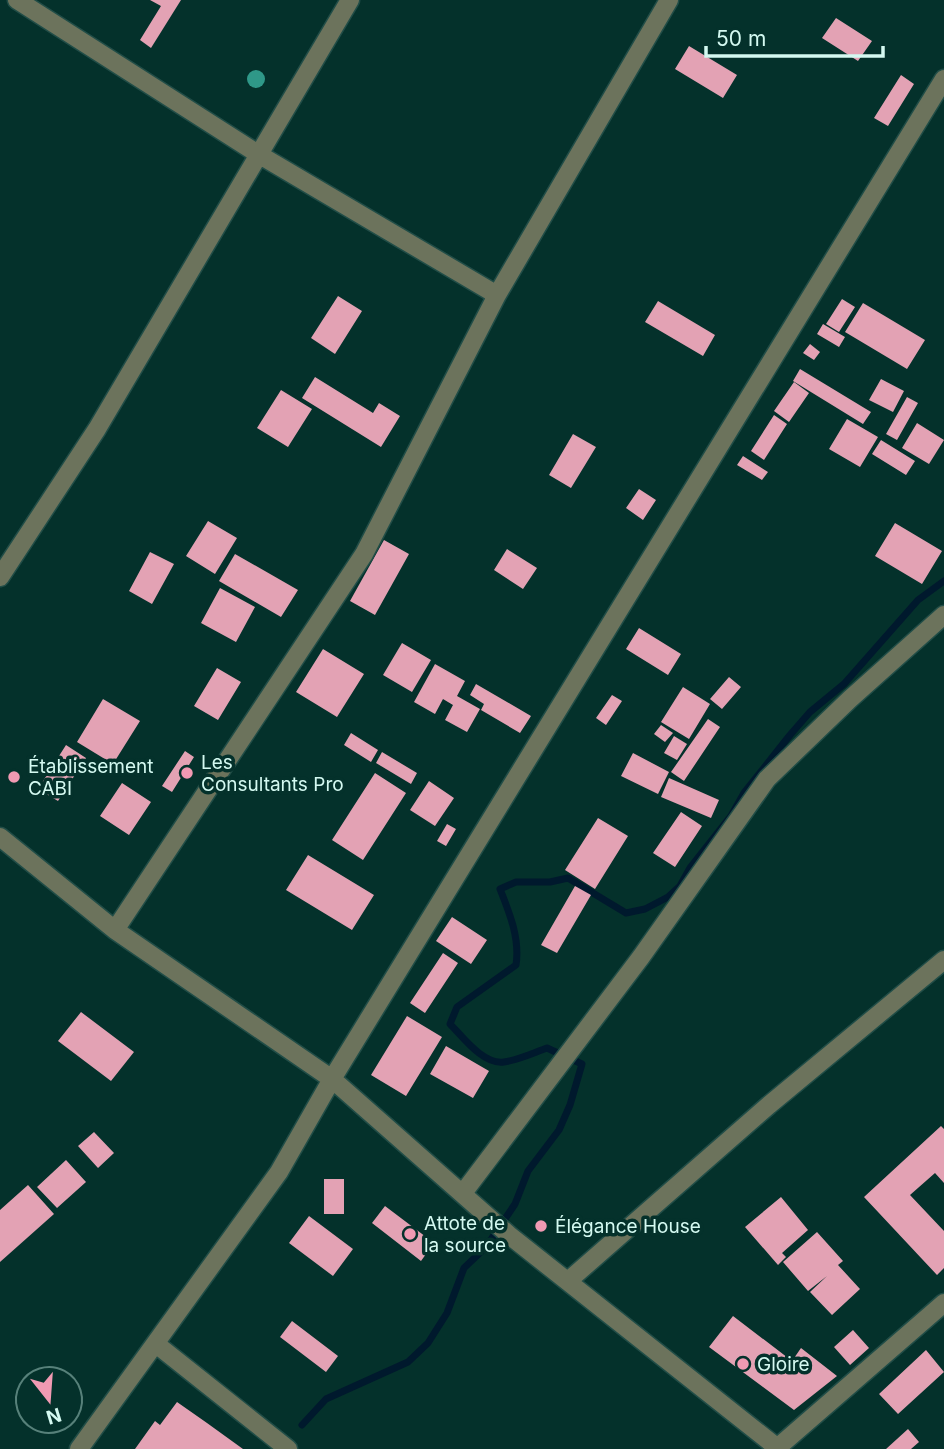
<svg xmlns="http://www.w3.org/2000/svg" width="944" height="1449" viewBox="0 0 944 1449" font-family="Inter,sans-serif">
	<rect width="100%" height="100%" fill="#04312b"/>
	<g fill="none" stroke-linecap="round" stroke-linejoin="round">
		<path stroke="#00192d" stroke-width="7" d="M302,1425L326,1399L408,1362L428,1343L447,1313L464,1268L486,1247L515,1204L528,1171L559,1130L570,1105L582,1064L547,1048C533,1053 518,1060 504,1062C483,1065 463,1037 450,1024L457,1007L516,965C520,939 510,914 500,889L516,882H550L568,878L626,913L645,909L668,897L680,886L690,868L731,816L744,793L790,735L810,712L844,684L918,600L944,581"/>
	</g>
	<path fill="#e3a2b4" d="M150,0H181L151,48L140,40L161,6Z
		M836,18L872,41L858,61L822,38Z
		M689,46L737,75L723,98L675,69Z
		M901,75L914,84L888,126L874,118Z
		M338,296L362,311L335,354L311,338Z
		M842,299L855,307L839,332L826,324Z
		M658,301L715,335L703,356L645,322Z
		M863,303L925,340L907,369L845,332Z
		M823,324L845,337L839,347L817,334Z
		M810,344L820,352L814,360L803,353Z
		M800,369L871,412L863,424L793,381Z
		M315,377L373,413L379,403L400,416L381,447L302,398Z
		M881,379L904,391L893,412L869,400Z
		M794,382L809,393L789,422L774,411Z
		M281,390L312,409L288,447L257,428Z
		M907,397L918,403L897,440L886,434Z
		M774,415L787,424L764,460L751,451Z
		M847,419L878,437L860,467L829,449Z
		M917,423L944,440L929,464L902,448Z
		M573,434L596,447L571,488L549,475Z
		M881,440L915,461L906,475L872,454Z
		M743,456L768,472L762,480L737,465Z
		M639,489L656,500L643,520L626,508Z
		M208,521L237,538L215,574L186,556Z
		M895,523L942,551L922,584L875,556Z
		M384,540L409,554L375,615L350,601Z
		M507,549L537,568L523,589L494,570Z
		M150,552L174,564L152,604L129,591Z
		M235,554L298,590L281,617L219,581Z
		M220,588L255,607L236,642L201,623Z
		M639,628L681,654L668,675L626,649Z
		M402,643L431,660L412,692L383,675Z
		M323,649L364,674L337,717L296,692Z
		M435,664L465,681L457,696L480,709L467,732L445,720L453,705L443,699L435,714L414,702Z
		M217,668L241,682L218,720L194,706Z
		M729,677L741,687L722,709L710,699Z
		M476,684L531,716L520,733L481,710L484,704L470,695Z
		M683,687L710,704L689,739L661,722Z
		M612,695L622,701L606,725L596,718Z
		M103,699L140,721L113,764L77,742Z
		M708,719L720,727L684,781L671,772Z
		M661,725L673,733L665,742L654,734Z
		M351,733L378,750L371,762L344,745Z
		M674,736L687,744L677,760L664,753Z
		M66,745L86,758L58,801L38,789Z
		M185,751L194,757L172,792L162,786Z
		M382,752L417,773L411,784L376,763Z
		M633,753L669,772L658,794L621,776Z
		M375,773L406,793L363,860L332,840Z
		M669,778L719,800L711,818L661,797Z
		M429,781L454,798L435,826L410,810Z
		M122,783L151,802L129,835L100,816Z
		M681,812L702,826L675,867L653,853Z
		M598,818L628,836L595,889L565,870Z
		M447,824L456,829L446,846L437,841Z
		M308,855L374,895L352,930L286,890Z
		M575,886L591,895L557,953L541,945Z
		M452,917L487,940L471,964L436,941Z
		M443,953L458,963L425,1013L410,1003Z
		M81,1012L134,1052L111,1081L58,1041Z
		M407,1016L442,1037L406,1096L371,1075Z
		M446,1046L489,1071L473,1098L430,1074Z
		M941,1126L944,1129V1183L935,1173L910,1195L944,1231V1268L937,1275L864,1197Z
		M94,1132L114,1153L98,1168L78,1146Z
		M66,1160L86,1182L57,1208L37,1187Z
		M324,1179H344V1214H324Z
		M28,1185L54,1214L0,1262V1210Z
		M781,1197L808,1230L782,1253L786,1257L778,1265L745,1227Z
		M385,1206L434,1243L421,1261L372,1223Z
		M309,1216L353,1249L333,1276L289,1243Z
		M817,1232L843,1261L838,1265L860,1289L832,1315L810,1292L827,1276L808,1291L783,1262Z
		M733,1316L792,1361L801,1348L837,1376L794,1410L709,1347Z
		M292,1321L338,1356L326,1372L280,1337Z
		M853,1330L869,1348L850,1365L834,1347Z
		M926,1350L944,1372L898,1414L879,1394Z
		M177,1402L207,1423L243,1449H135L155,1421L160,1425Z
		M908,1429L919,1442L911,1449H886Z"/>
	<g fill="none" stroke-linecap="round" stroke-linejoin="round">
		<defs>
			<path id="minor" d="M17,0L258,154L497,295
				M0,577L97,429L350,0
				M0,837L115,930L332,1079L509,1235L779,1449
				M115,930L364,554L497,295L669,0
				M463,1193L641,957L767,779L850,699L944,615
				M568,1281L769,1105L944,960
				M156,1344L288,1449
				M777,1448L944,1303
				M79,1449L279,1172L332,1079L944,79"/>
		</defs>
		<use href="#minor" stroke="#214d47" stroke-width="21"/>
		<use href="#minor" stroke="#6c735c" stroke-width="18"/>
	</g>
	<circle fill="#2f9888" cx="256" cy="79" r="9"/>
	<g fill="#f19ab3" stroke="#04312b" stroke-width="2.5">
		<circle cx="187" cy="773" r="7"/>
		<circle cx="14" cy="777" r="7"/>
		<circle cx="541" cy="1226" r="7"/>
		<circle cx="410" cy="1234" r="7"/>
		<circle cx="743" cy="1364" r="7"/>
	</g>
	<g text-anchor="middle" stroke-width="7" stroke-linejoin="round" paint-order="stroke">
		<g font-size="19" fill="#d4f9f1" stroke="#04312b" text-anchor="start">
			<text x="201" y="769">Les<tspan x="201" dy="22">Consultants Pro</tspan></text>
			<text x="28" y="773">Établissement<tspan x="28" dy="22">CABI</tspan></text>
			<text x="424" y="1230">Attote de<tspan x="424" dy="22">la source</tspan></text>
			<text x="555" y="1233">Élégance House</text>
			<text x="757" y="1371">Gloire</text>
		</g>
	</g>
	<g transform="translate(49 1400) rotate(163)"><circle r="33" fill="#04312b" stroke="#57817a" stroke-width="2"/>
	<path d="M0-5L12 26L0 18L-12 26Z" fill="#f19ab3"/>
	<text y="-10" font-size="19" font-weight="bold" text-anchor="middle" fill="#d4f9f1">N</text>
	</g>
	<path d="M706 46v10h177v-10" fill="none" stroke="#d4f9f1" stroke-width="3.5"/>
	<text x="716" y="46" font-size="21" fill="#d4f9f1" stroke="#04312b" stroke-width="5" paint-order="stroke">50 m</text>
</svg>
